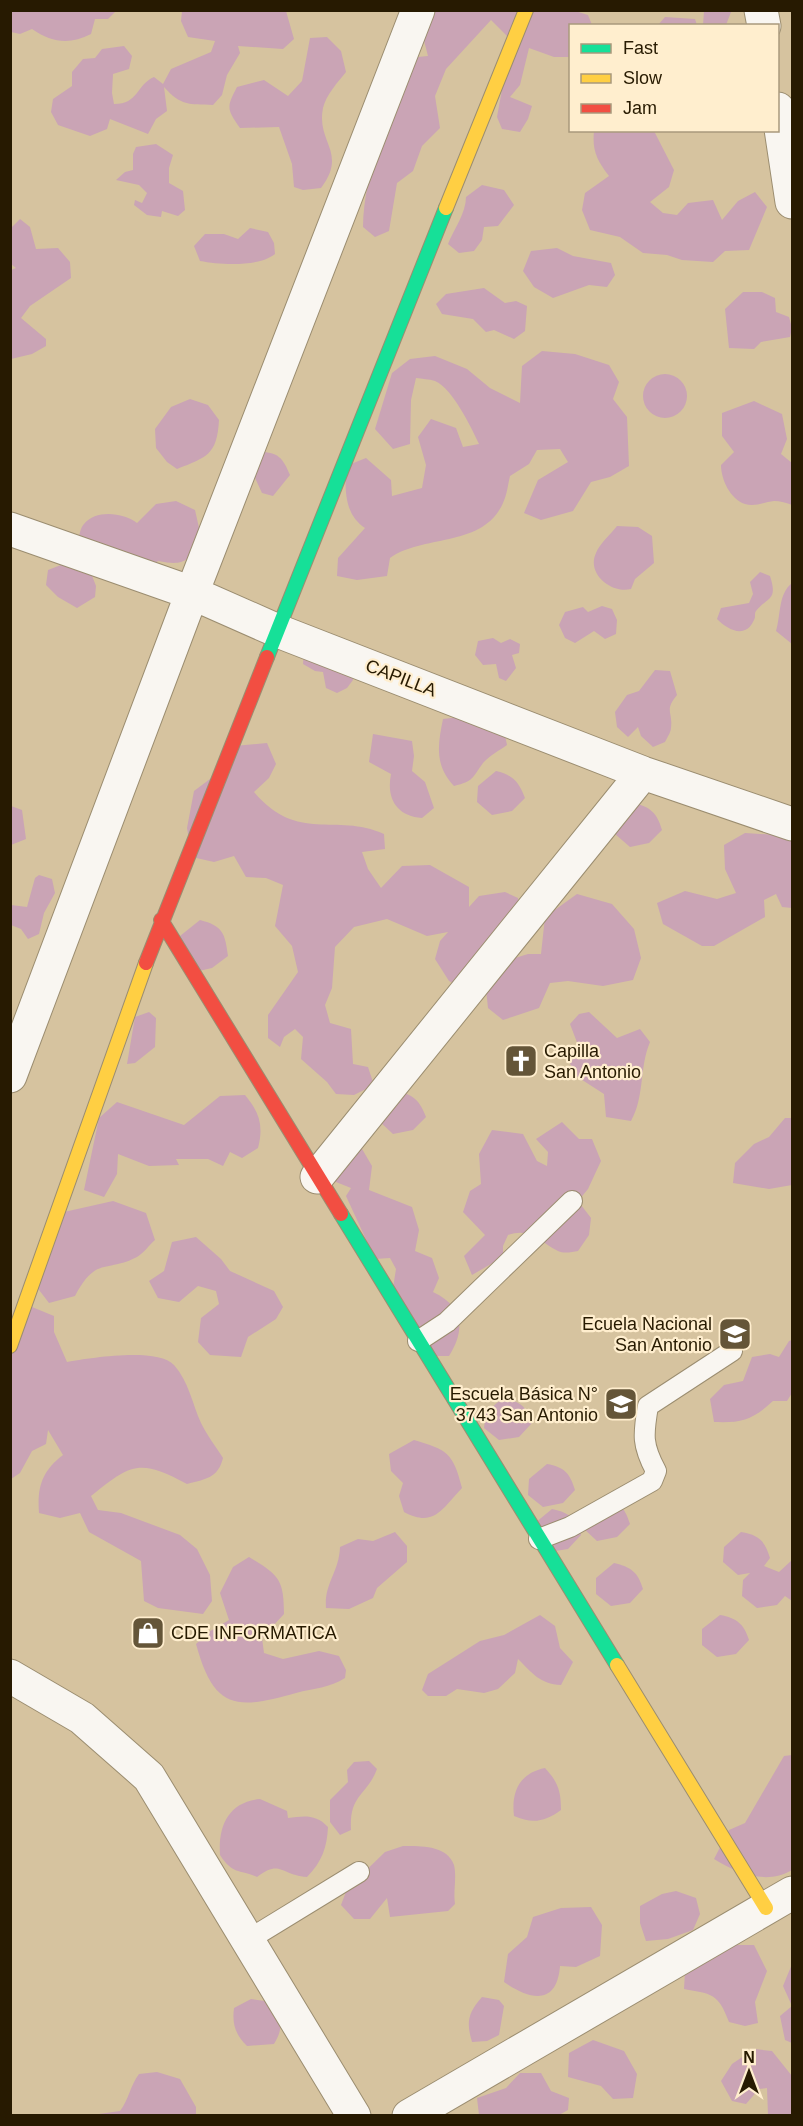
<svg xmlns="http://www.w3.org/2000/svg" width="803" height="2126" viewBox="0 0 803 2126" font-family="Arial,sans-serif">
	<rect width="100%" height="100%" fill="#d6c39f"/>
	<path fill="#caa4b5" d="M25,10H116V11L108,19H95L91,34C70,45 52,43 32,29L20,34L11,32V11Z
		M572,10L588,15L592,25L570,26V57H554L529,48L520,85L510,97L532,106L528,119L520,132L502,129L497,117L511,40L491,20L446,69L435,96L440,128L422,146L413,171L397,183L389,231L375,237L363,227C364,170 391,112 407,58L428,56L422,33L428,11Z
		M182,11H286L294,39L283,49L238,46L240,53L227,75L222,95L213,105C189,104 181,106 164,87L167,111L156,119L148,134L110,119L107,129L90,136L58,125L51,112L53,99L72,86V72L83,59L95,58L102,49L124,46L132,56L129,69L113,74L112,93L114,104C139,104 136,85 154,77L163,84L171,69L211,52L215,41L188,37L181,21Z
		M704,11H731V12L726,25H703Z
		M665,17L695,19L697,25H658Z
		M327,37L341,51L346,72C338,82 326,95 323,108C316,143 348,152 321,188L303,190L294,187L292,164L279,127L240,128C227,109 226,108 237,87L264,80L288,96L302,81L310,38Z
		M594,131H654L674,170L669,187L650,202L663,213L677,215L688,203L713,200L722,220L738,201L755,192L767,207L749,250L725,251L713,262L682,260L667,255L643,253L620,237L590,230L582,210L585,193L609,176C597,160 592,151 594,131Z
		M156,144L173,155L169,168V183L183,191L185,210L178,216L162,211L161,217L147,215L134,205L135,200L142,203L147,193L139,185L116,180L125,172L133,170V154L136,147Z
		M482,185L504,190L514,205L498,226L484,227L482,240L474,251L459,253L448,244C454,229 466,213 466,197Z
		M20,219L30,227L36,249L58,248L70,262L71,278L30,306L21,318L46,339V346L32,354L11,359V270L16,268L11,264V228Z
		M250,228L268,232L274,243L275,254C259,267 221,265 200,261L194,246L205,234H224L238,239Z
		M557,248L573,256L611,263L615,275L607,287L589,285L553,298L534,287L523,271L531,251Z
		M484,288L505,303L516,301L527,306L525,331L514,339L494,330L486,332L473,319L442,314L436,304L446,294Z
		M743,292H762L775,298L776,312L789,317L792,328L790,337L761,342L754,349L729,348L725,309Z
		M542,351L575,354L609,365L619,382L613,399L627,417L629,466L610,477L591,482L573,511L541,520L524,513L538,480L568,462L560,449L537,450L529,464L510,476C508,484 507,495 503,503C483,548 424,534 390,558L387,576L357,580L337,576L338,558L365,528C344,514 345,490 346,466L366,458L391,480L392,496L422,488L426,465L418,437L431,419L456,428L463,447L479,444C471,427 453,389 435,381C429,379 422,379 416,378L411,400L410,444L393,449L375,429L392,373L410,359L435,356L467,369L490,388L520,403L522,366Z
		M643 396a22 22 0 1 1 44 0a22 22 0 1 1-44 0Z
		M190,399L208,405L219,420C217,455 207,457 177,469L167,462L156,448L155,429L171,407Z
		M754,401L782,414L787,439L781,454L792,463V505C787,503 780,501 774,501C764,502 755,507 745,504C730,499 721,479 721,465L734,452L722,436V413Z
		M260,452C278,452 283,458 290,475L273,496L262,493L248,463Z
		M176,501L195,510L202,541C187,562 184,566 158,561L152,566L78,542C79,537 80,528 84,524C96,509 124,513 137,523L156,504Z
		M617,526L638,527L652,536L654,563L635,579L631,589C612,594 586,574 596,553C600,543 611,534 617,526Z
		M66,563L91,573L96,586L95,597L77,608L58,597L46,585L48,570Z
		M760,572L770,576C778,601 768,596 756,611C754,614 756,616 754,620C745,640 727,629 717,619L721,608L749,603L753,594L750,582Z
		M792,583V644L776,631C781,615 778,594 792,583Z
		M602,606L612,609L617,620L616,634L605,639L594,631L575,643L565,638L559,625L565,612L583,607L588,612Z
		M493,638L501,643L510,639L520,644L519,653L512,655L516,668L506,681L499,678L496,664L483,665L475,655L478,641Z
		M304,651L351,668L353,680L347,688L337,693L326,688L323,672L315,671L303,664Z
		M655,670L670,671L677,695C664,711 673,711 671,728C671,732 667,738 665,742L653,747L641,736L638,727L628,737L617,727L615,712L627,695L639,691Z
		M475,715L503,726L507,745C500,750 489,756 483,763C472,778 474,781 454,786C434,765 438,744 443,719Z
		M373,734L412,741L414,756L412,771L425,782L434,808L422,818C397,816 386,799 391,774L369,762Z
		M267,743L276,764L269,778L254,792C298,844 335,812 384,834L385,849L362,852L368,869L381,888L402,866L430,865L469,887V907L479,896L505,892L518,898L519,918L484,968L528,954H541L545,917L577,894L612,904L634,929L641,958L633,980L603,986L568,981L550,983L539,1008L503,1020L488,1008L484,970L462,988L449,981L435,959L440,941L448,932L427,936L387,919L354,927L335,947L332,988L325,1005L330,1023L351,1029L353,1064L368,1067L374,1085L354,1095L336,1094L327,1082L301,1059L303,1037L295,1029L284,1037L280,1047L268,1038V1015L298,972L292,946L275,926L283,885L266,878L246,877L234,856L214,862L192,857L187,828L194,791L222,770L234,746Z
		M496,771C513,775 519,782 525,798L512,811L492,815L477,802L478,786Z
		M633,803C651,807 657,813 662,830L649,843L630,847L615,834L616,819Z
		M11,806L22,810L26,839L11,845Z
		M745,833L792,836V908L782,907L776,894L764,900L765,917L714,946H702L663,924L657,903L685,891L717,899L736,893L725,869L724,845Z
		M39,875L52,879L55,893L44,913L39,934L28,939L21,929L11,925V905L27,907L35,878Z
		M200,920C223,926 225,933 228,956L212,968L190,973L180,936Z
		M149,1012L156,1018L155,1047L135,1063L127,1064L135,1017Z
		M589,1012L617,1038L640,1029L650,1042C639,1068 645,1096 631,1121L606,1117L604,1094L576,1076L566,1055L578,1045L570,1024L579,1014Z
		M397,1091C414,1095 420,1101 426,1117L413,1130L393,1134L379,1121Z
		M245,1095C259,1112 264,1125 258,1148L242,1158L230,1152L223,1166L208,1159H176L179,1165L149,1166L118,1154L117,1174L104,1197L84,1190L99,1118L117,1102L184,1125L220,1096Z
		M785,1118H792V1185L769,1189L733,1183L735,1163L754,1144L769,1137Z
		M562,1122L579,1139H592L601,1161L588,1189L578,1201L591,1218L589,1235L578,1251C572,1252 564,1254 558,1251C540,1242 531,1227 508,1235L503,1246V1257L472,1275L464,1256L485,1235L463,1212L470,1191L481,1184L479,1154L492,1130L523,1134L537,1161L547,1166L548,1152L536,1139Z
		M358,1142L372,1166L369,1190L412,1207L419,1230L415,1251L432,1258L439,1278L433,1292C463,1306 466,1329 449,1356H434L393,1288L396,1269L390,1258L375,1259L346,1196L351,1188L326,1178Z
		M113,1201L146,1213L155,1240C149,1245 144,1253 137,1257C106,1273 96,1256 75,1296L49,1303L36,1286L64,1212Z
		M196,1237L221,1259L230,1271L274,1291L283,1307L276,1319L248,1337L241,1357L210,1355L198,1342L201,1318L219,1304L216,1291L198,1286L179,1302L158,1298L149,1281L164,1271L172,1242Z
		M32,1307L54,1316V1332L67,1362C89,1358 158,1347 174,1365C189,1382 192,1403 201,1423C207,1435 216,1447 223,1458C218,1478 206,1479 187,1484C139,1458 131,1464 91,1496L98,1510L121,1513L180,1535L197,1549L210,1575L212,1601L203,1614L158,1608L144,1601L141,1561L89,1532L80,1513L60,1518L39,1513C37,1487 42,1471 63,1455L48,1430L46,1444L32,1451L20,1473L11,1479L10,1336Z
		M792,1340V1393L787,1401H773C752,1420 742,1423 714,1422L710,1399L724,1385L743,1381L752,1357L770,1354L779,1357L789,1341Z
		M503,1398C520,1401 527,1407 532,1423L519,1437L499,1440L484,1428L486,1412Z
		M414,1440C447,1450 453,1452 462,1488C442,1509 434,1528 404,1512L399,1496L403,1483L391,1471L389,1454Z
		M547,1464C564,1467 570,1473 575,1490L563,1503L543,1507L528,1495L529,1479Z
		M601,1498C618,1501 625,1507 630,1524L617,1537L597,1541L583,1528V1513Z
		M552,1509C570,1513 576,1518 581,1535L568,1549L549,1552L535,1523Z
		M395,1532L407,1546V1562L377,1588L373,1598L349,1609L326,1608C324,1583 339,1573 340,1547L358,1539L373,1541Z
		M741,1532C759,1535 765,1541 770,1558L764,1566L779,1572L792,1560V1601L785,1596L777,1605L757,1608L742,1596L743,1580L750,1573L738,1575L723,1562L724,1547Z
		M249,1557C278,1575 284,1578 284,1614L262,1638L264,1653L283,1659L319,1651L339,1656L346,1670L345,1678C330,1688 314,1688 296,1693C236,1710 214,1710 196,1644L207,1633L229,1620L220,1593L233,1567Z
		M614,1563C631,1567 638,1572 643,1589L630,1603L611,1606L596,1594V1578Z
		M540,1615L555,1626L560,1648L573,1662L561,1685C540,1684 532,1673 518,1659L515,1673L498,1689L484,1693L457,1689L446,1696H428L422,1690L428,1674L480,1641L504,1635Z
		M720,1615C737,1618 744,1624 749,1640L736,1654L717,1657L702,1645V1629Z
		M792,1755V1870C767,1885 738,1874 714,1859L729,1830L745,1823L784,1756Z
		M369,1761L377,1769C367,1796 349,1794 351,1830L340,1835L330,1822V1800L348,1782L347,1770L354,1762Z
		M545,1768C558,1782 561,1791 561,1810C545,1822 532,1824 514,1816C511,1791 520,1773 545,1768Z
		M260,1799L287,1811L288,1818C304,1816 316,1814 328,1827C327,1847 322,1862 307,1877C280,1875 281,1859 257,1877C239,1869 233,1875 220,1855C218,1825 229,1802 260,1799Z
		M403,1846C420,1846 447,1845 454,1865C457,1877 453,1892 455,1904L448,1911L390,1917L387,1898L370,1919H354L341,1905L347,1889L385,1852Z
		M676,1891L696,1898L700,1914L693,1930L668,1939L646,1941L640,1923V1906L662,1894Z
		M591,1907L602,1925L600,1956L576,1967L560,1966C557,2006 530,2000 504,1982L508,1954L527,1937L533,1917L561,1908Z
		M730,1945H754L767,1971L755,2002L758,2023L745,2026L729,2022C718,1993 712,1994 684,1989L685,1971L713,1959Z
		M792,1964V2043L785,2040L780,2016L792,2006L783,1986Z
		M482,1997L499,2000L504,2006L499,2035L487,2041L472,2042C466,2022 468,2013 482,1997Z
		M251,1999L272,2002C282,2017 284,2028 274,2044L247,2046C235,2034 232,2024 234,2008Z
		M593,2040L624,2051L637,2074L633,2098L613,2099L601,2086L568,2077L569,2053Z
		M754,2049L772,2051L792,2076V2115H768L767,2088L759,2089L746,2104L732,2101L721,2081L732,2064Z
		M157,2072L180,2079L196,2107V2115H92L120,2111C129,2099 130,2086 139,2074Z
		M520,2073H541L551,2091L569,2098L568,2110L559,2115H479L477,2098L506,2088Z"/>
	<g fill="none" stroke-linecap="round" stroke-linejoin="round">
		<defs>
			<path id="lane" d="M418,1341L447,1322L572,1201
				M539,1539L570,1527L652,1481L656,1471C642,1445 643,1435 648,1406L732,1351
				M248,1940L359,1872"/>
			<path id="street" d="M761,10L764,26
				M778,109L792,202
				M10,529L192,593L278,631L643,773L792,824
				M10,1076L192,593L418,10
				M317,1177L643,773
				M10,1676L82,1718L149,1777L354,2116
				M409,2116L792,1893"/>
			<path id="fast" d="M267,657L446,208
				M341,1214L617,1665"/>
			<path id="slow" d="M446,208L526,10
				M10,1346L146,963
				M617,1665L766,1908"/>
			<path id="jam" d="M161,920L341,1214
				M146,963L267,657"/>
		</defs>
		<use href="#lane" stroke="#9b8d70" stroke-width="22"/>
		<use href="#street" stroke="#9b8d70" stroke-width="35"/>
		<use href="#fast" stroke="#9b8d70" stroke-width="16"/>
		<use href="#slow" stroke="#9b8d70" stroke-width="16"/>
		<use href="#jam" stroke="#9b8d70" stroke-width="16"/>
		<use href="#lane" stroke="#f9f6f1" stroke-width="20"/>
		<use href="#street" stroke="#f9f6f1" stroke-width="33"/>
		<use href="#fast" stroke="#16e098" stroke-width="14"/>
		<use href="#slow" stroke="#ffcf43" stroke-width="14"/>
		<use href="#jam" stroke="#f24e42" stroke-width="14"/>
	</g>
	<defs>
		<symbol id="church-square" viewBox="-11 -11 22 22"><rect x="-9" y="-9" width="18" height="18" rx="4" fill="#645538" stroke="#ffeece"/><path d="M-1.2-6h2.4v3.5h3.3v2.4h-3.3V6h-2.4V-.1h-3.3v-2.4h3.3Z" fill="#fff"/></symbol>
		<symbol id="school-square" viewBox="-11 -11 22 22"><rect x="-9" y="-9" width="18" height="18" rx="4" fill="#645538" stroke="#ffeece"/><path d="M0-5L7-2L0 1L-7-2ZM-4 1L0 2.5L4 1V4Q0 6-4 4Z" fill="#fff"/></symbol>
		<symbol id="shop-square" viewBox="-11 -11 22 22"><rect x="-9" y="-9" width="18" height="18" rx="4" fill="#645538" stroke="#ffeece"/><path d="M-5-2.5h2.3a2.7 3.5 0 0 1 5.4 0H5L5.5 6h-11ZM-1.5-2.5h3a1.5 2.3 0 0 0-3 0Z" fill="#fff"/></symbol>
	</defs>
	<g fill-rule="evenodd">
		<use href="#church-square" x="502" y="1042" width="38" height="38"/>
		<use href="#school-square" x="716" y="1315" width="38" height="38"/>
		<use href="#school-square" x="602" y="1385" width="38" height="38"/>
		<use href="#shop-square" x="129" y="1614" width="38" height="38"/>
	</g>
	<g text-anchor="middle" stroke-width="4.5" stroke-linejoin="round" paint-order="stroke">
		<g font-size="18" fill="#271a01" stroke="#ffeece">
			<text transform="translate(401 678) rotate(21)" y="6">CAPILLA</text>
		</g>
		<g font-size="18" fill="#271a01" stroke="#ffeece" text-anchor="start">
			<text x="544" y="1057">Capilla<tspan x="544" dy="21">San Antonio</tspan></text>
			<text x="712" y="1330" text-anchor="end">Ecuela Nacional<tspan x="712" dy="21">San Antonio</tspan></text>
			<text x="598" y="1400" text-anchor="end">Escuela Básica N°<tspan x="598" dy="21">3743 San Antonio</tspan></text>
			<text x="171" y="1639">CDE INFORMATICA</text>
		</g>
	</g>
	<rect width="803" height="2126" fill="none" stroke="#271a01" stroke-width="24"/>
	<rect x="569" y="24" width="210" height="108" fill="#ffeece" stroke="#a9997c" stroke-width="1.5"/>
	<rect x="581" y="44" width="30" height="9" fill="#16e098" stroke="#a9997c" stroke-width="1.5"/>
	<text x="623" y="54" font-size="18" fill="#271a01">Fast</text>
	<rect x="581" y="74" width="30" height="9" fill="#ffcf43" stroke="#a9997c" stroke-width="1.5"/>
	<text x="623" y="84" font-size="18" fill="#271a01">Slow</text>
	<rect x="581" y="104" width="30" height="9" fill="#f24e42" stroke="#a9997c" stroke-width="1.5"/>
	<text x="623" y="114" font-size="18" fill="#271a01">Jam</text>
	<g transform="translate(749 2072)" stroke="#ffeece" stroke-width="4.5" paint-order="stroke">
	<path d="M0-4.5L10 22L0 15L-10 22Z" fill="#271a01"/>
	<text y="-9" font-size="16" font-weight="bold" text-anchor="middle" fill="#271a01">N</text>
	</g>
</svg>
